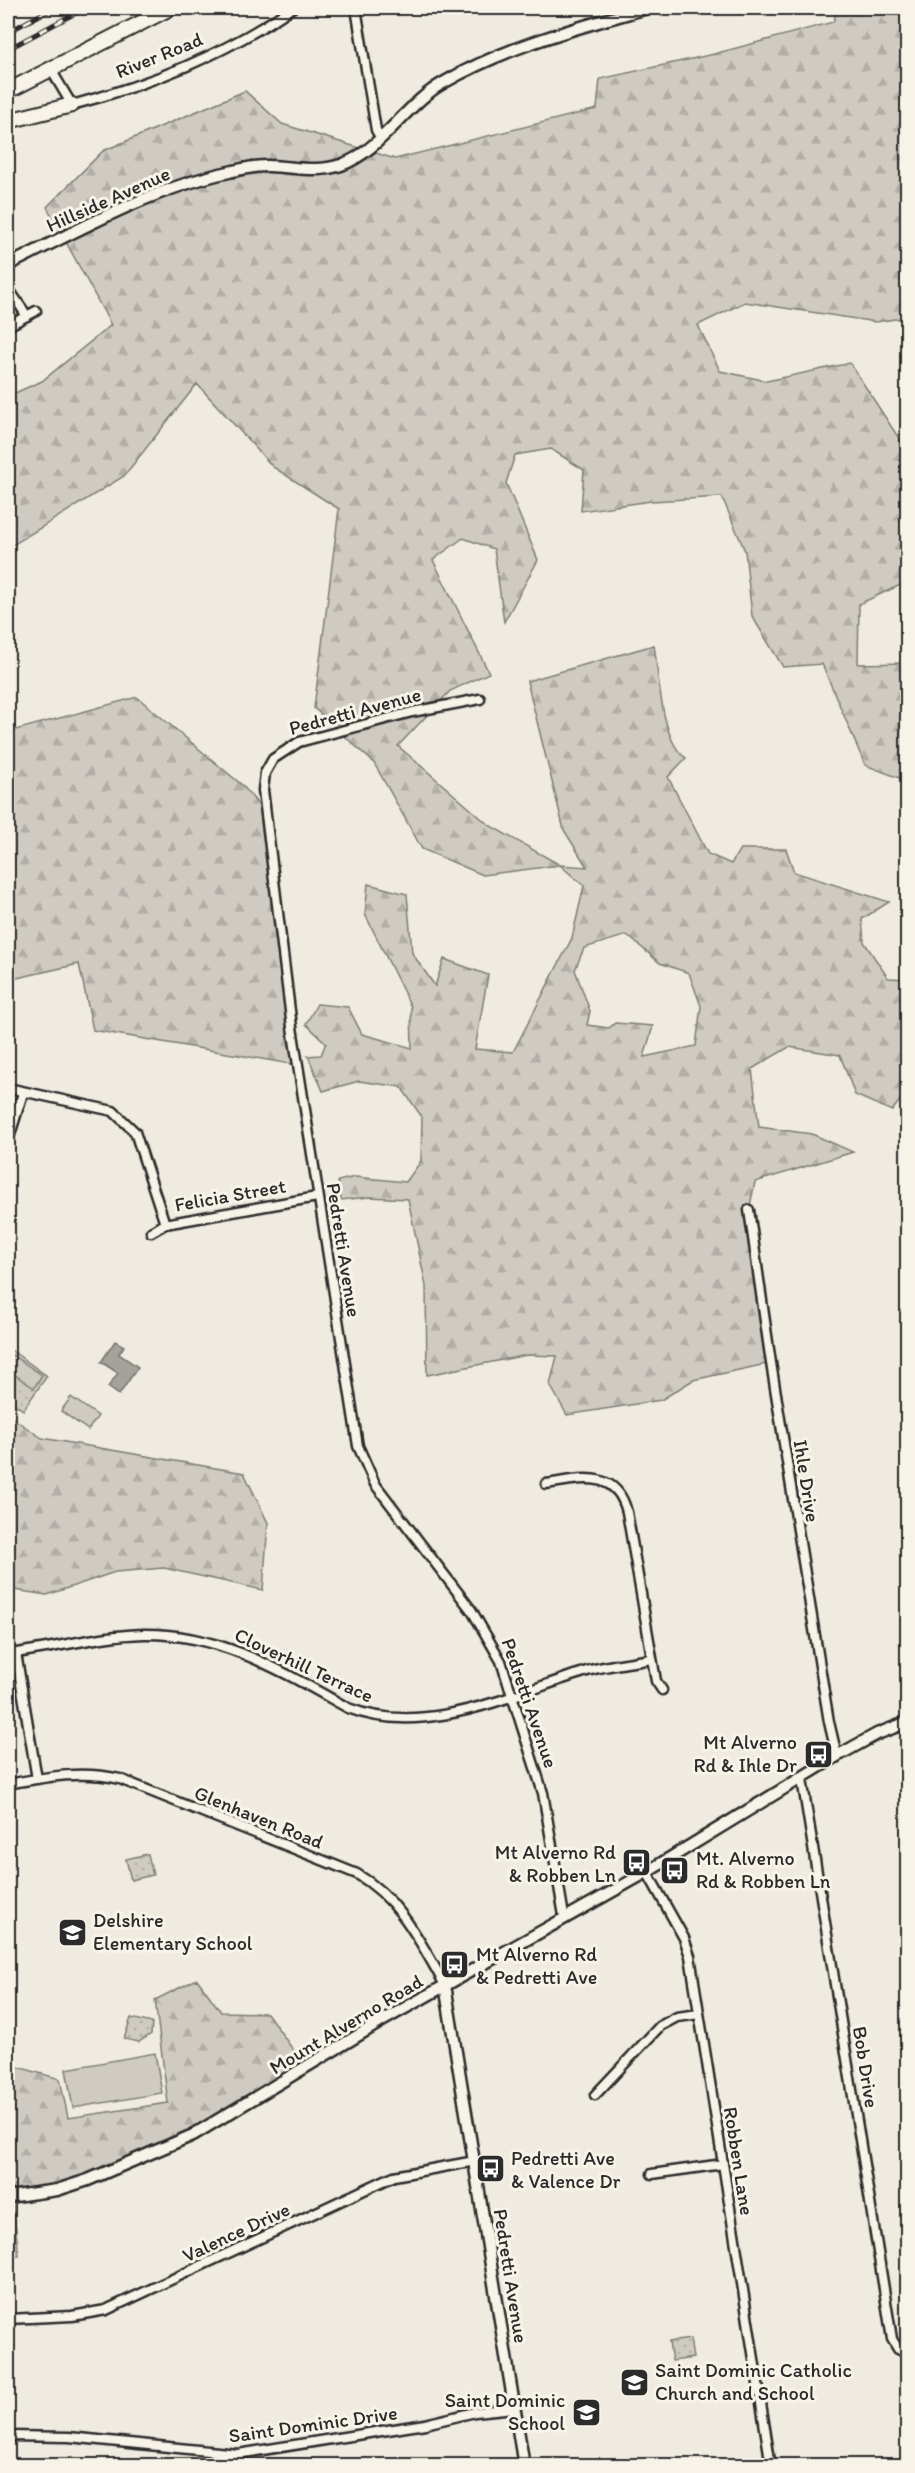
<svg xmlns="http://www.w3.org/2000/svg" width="915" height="2473" viewBox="0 0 915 2473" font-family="Itim,sans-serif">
	<defs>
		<pattern id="forest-firs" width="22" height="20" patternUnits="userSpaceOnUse" patternTransform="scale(1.5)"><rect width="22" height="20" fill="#cfcbc2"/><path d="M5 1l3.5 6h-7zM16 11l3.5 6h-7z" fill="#b2aea7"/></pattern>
		<pattern id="park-dots" width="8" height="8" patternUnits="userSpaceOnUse" patternTransform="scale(1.5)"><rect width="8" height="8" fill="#cfcbc2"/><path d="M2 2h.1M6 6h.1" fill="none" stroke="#b2aea7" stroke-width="1.8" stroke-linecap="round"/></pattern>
	</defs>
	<rect width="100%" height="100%" fill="#efebe0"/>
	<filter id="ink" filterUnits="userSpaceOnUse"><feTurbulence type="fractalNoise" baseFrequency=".0167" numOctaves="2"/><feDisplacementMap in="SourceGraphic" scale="12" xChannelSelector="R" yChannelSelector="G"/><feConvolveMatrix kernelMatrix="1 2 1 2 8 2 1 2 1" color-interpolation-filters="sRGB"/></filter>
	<g filter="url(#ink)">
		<path fill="url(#forest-firs)" stroke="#7d7b76" stroke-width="1.5" fill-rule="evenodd" d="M838,8H907V317L876,322L745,302L698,325L720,371L767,381L850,363L900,440L907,513V582L859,604L858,664L907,663V781L865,765L822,664L783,667L752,616L745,551L722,497L651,501L581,511L584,470L551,449L515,455L506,483L538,560L504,622L494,549L463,538L433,560L489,673L450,691L398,746L489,825L560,865L587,867L564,830L527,681L654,645C659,675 661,742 686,758L668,777L708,854L731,864L740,849H786L794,872L889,902L862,919L864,942L888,978L907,979V1091L892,1111L855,1095L840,1055L789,1047L752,1069L759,1127L812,1134L853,1152L755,1182L749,1210L771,1363L693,1380L661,1400L567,1415L550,1385L557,1356L527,1355L427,1375L426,1286L408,1199L369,1197L341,1200L338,1181L355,1177L406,1182L421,1161L422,1117L401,1087L359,1081L323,1091L308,1056L321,1055L326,1043L306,1024L317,1004L348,1007L362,1034L412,1048L411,1007L365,914L368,884L407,894L412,953L435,986L444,959L488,975L475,1049L513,1052L572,938L584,886L560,865L483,875L422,849L374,763L314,708L339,509L273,467L197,384L124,476L8,548V396L42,381L111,325L47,207L103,151L245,91L282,124L395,159L597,109L600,79L714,54L833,22ZM627,935L660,963L689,973L701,1006L696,1046L644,1057L653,1026L615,1023L609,1028L587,1025L590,1011L575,970L584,948Z
			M137,697L242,785L267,815L297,1065L93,1030L79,964L8,980V732Z
			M8,1415L42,1438L244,1473L268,1523L263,1590L164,1568L115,1572L47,1595L8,1589Z
			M197,1979L221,2012L267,2013L306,2068L236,2111L88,2180L12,2197L19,2256L8,2258V2197L11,2196L8,2164V2064L60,2079L68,2118L168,2103L155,2000Z"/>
		<path fill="url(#park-dots)" stroke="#7d7b76" stroke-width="1.5" d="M8,1348L47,1376L23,1410L8,1399Z
			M148,1854L153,1875L131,1880L126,1859Z
			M131,2018L152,2023L151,2034L139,2042L124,2039Z
			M690,2339L693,2358L672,2361L669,2342Z"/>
		<path fill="#cfcbc2" stroke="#7d7b76" stroke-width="1.5" d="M12,1355L42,1375L34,1388L8,1370V1362Z
			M71,1397L98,1416L88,1430L61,1411Z
			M155,2053L162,2093L73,2108L66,2069Z"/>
		<path fill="#a4a29a" stroke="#74726e" stroke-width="1.5" d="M115,1341L124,1346L119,1354L138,1367L119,1395L108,1387L118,1373L101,1362Z"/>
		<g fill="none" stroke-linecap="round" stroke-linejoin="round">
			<defs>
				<path id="minor" d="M356,8L376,130L380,137
					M50,68L72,105C151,84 224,55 292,8
					M8,288L27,316
					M8,326L36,311
					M480,699L412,712L299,742L273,759L265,773L263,790L292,1027L358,1446L375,1484L472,1611L501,1661L543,1793L564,1916
					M8,1088L113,1111L135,1132L165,1224
					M8,1141L23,1093
					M749,1210L771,1363L829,1722L837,1756
					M151,1232L165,1224L317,1197
					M546,1484C580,1479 616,1468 627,1512L656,1681L662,1690
					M16,1653L37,1779
					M8,1654C53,1649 98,1635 144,1634C221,1633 283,1672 348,1708C425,1738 510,1695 584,1672C606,1665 629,1663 652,1659
					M802,1779L892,2339L898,2349L908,2354
					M8,1784C46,1777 81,1770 120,1779L357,1874C401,1900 420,1942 445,1985
					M647,1872L684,1938L690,1956L771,2466
					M595,2095L660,2026L677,2017L699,2014
					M652,2174L723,2164
					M8,2319L72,2316L106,2310L394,2176L475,2161
					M8,2436L69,2437L238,2454L425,2424L475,2412L514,2408"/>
				<path id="tertiary" d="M8,265C79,230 150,189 229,172C242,169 256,165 269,166C295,167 316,173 341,165C379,152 406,104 443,83C507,46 577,28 647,8
					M445,1985L524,2466
					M8,2197L57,2190L88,2180L193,2135L382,2021L647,1872L837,1756L877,1734L908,1722"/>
				<path id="primary" d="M8,91L170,8
					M8,121L72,105"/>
			</defs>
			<use href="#minor" stroke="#2b2b2b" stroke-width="13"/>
			<use href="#tertiary" stroke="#2b2b2b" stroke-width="15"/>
			<use href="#primary" stroke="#2b2b2b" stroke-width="18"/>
			<use href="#minor" stroke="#f7f3e8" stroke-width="8"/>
			<use href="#tertiary" stroke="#f7f3e8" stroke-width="10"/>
			<use href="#primary" stroke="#f7f3e8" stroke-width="14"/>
			<defs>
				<path id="rail" d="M8,32L53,8
					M8,49L85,8"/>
			</defs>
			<use href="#rail" stroke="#2b2b2b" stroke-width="5"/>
			<use href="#rail" stroke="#f7f3e8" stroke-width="3" stroke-dasharray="9" stroke-linecap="butt"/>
		</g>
	</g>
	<defs>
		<symbol id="bus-square" viewBox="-11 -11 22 22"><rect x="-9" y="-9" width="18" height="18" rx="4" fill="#2b2b2b" stroke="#f7f3e8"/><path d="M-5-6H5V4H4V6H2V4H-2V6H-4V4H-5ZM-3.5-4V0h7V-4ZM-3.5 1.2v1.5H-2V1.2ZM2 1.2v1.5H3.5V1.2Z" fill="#fff"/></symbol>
		<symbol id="school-square" viewBox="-11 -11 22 22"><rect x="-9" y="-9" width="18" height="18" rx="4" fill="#2b2b2b" stroke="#f7f3e8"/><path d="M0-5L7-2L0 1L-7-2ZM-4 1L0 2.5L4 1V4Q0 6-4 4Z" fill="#fff"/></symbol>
	</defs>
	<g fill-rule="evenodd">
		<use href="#bus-square" x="802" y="1738" width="33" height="33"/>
		<use href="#bus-square" x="620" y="1846" width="33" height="33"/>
		<use href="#bus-square" x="658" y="1854" width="33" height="33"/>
		<use href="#school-square" x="56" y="1916" width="33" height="33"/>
		<use href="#bus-square" x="438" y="1948" width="33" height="33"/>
		<use href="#bus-square" x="474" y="2152" width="33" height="33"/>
		<use href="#school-square" x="618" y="2366" width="33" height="33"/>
		<use href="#school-square" x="570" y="2396" width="33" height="33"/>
	</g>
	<g text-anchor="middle" stroke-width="6" stroke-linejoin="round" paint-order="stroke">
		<g font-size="20" fill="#2b2b2b" stroke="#f7f3e8">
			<text transform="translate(159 55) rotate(-22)" y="7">River Road</text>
			<text transform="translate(108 199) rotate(-24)" y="7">Hillside Avenue</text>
			<text transform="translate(355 711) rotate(-15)" y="7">Pedretti Avenue</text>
			<text transform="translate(230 1195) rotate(-10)" y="7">Felicia Street</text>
			<text transform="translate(344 1250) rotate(81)" y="7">Pedretti Avenue</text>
			<text transform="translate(807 1481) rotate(81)" y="7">Ihle Drive</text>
			<text transform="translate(304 1665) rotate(25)" y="7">Cloverhill Terrace</text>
			<text transform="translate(530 1703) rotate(71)" y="7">Pedretti Avenue</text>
			<text transform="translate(259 1817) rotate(22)" y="7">Glenhaven Road</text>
			<text transform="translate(346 2024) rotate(-31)" y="7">Mount Alverno Road</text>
			<text transform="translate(866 2067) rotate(81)" y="7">Bob Drive</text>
			<text transform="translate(739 2161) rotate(81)" y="7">Robben Lane</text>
			<text transform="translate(236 2232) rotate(-25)" y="7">Valence Drive</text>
			<text transform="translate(511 2276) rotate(81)" y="7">Pedretti Avenue</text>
			<text transform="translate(313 2424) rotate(-8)" y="7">Saint Dominic Drive</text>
		</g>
		<g font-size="20" fill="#2b2b2b" stroke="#f7f3e8" text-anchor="start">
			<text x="797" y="1749" text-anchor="end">Mt Alverno<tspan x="797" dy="23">Rd &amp; Ihle Dr</tspan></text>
			<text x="616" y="1859" text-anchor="end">Mt Alverno Rd<tspan x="616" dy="23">&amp; Robben Ln</tspan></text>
			<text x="696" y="1865">Mt. Alverno<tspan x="696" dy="23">Rd &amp; Robben Ln</tspan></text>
			<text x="93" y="1927">Delshire<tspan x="93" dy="23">Elementary School</tspan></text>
			<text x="476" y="1961">Mt Alverno Rd<tspan x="476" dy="23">&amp; Pedretti Ave</tspan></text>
			<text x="511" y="2165">Pedretti Ave<tspan x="511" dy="23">&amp; Valence Dr</tspan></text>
			<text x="655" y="2377">Saint Dominic Catholic<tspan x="655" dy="23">Church and School</tspan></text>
			<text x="565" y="2407" text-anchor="end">Saint Dominic<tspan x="565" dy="23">School</tspan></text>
		</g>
	</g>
	<rect width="915" height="2473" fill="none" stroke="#f7f3e8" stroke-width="30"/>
	<rect x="15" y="15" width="885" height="2443" fill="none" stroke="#2b2b2b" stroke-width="2" filter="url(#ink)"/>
</svg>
